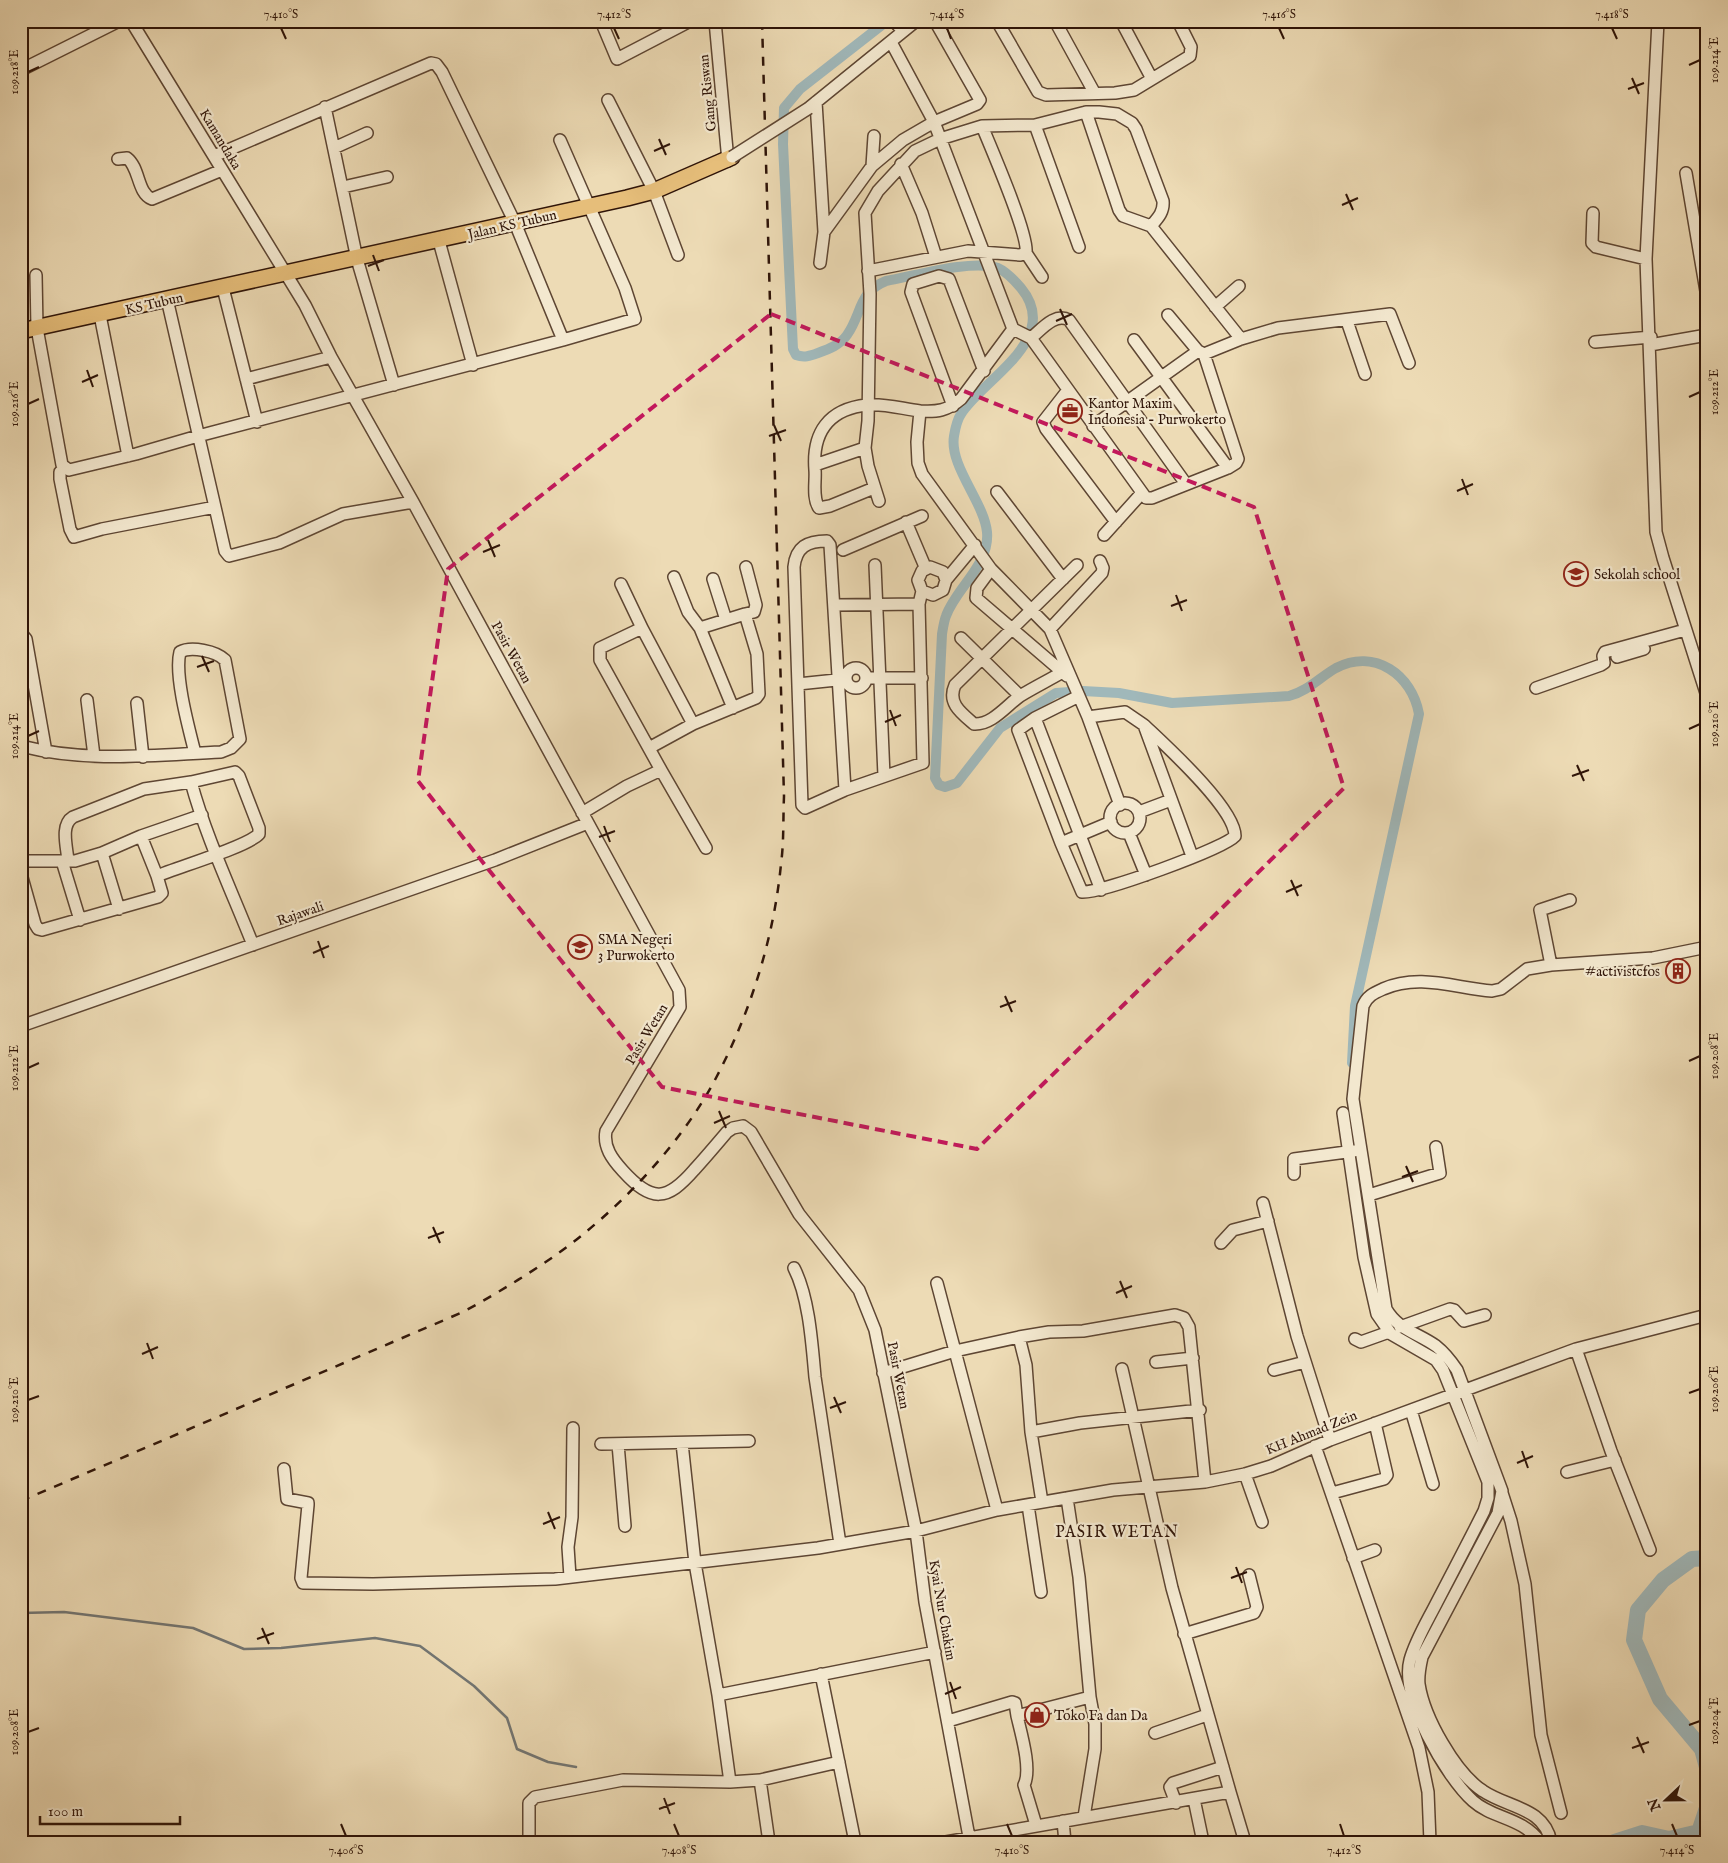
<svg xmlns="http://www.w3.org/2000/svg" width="1728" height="1863" viewBox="0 0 1728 1863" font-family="'IM FELL English',serif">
	<rect width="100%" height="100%" fill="#eddbb5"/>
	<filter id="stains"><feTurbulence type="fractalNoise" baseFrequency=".004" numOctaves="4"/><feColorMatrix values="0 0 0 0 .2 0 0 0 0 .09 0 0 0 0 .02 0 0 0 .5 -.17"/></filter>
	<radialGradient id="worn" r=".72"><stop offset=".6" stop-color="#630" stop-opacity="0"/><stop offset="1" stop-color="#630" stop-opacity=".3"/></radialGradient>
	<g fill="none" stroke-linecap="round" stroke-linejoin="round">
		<path stroke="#737673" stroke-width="2.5" d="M21,1613L64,1612L193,1628L244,1649L281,1648L375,1638L420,1646L474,1686L507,1718L517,1749L548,1762L576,1767"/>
		<path stroke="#a0b8ba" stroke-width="10" d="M887,21L800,89L784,108L783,144L793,349L796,355C804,358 810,356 818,353C829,349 840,345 847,335C862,314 858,292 886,281C915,276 971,259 998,268C1007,272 1015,281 1021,288C1063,339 983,379 961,414C957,420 955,430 954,436C949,466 984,502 987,532C990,565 956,588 946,616C944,621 943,628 942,634L935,778L939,785L945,787L957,783L1000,728L1056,693L1083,691L1119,693L1172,703L1289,696C1308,691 1320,677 1336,668C1375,648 1412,675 1419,714L1355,1006L1352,1063
			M1366,1219L1379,1301
			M1401,1335C1446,1355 1450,1370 1468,1413
			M1471,1549L1493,1503L1492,1479"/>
		<path stroke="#a0b8ba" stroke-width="16" d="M1707,1558L1692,1559L1663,1580L1638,1610L1634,1640L1660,1699L1702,1749L1707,1767
			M1614,1842L1642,1833L1669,1839L1699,1832L1707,1808"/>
		<defs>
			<path id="minor" d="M131,21L305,305L331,357L413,502L679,990L680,1007L606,1131C603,1147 612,1159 623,1171C652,1203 667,1201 694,1170C705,1158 716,1145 727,1132L733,1128L743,1126L751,1132L799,1214L859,1290L875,1330L916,1531L925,1602L970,1842
				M601,21L617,59L690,21
				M715,21L728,161
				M894,21L903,31
				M997,21L1038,92L1046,95L1115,93L1134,90L1190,56L1191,47L1178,21
				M1055,21L1094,92
				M1121,21L1152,79
				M1658,21L1646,259L1656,532L1663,558L1707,696
				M891,42L934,122L1013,329L1031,338L1146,498H1152L1228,468L1236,463L1238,459L1204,354
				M21,70L119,21
				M608,100L654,191L678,255
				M816,102L824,232L820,263
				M325,107L357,259L394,385
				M810,107L916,21
				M1086,112L1119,210L1123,216L1151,226L1241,339
				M1035,125L1079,247
				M982,126C991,148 1029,235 1026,253L1042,277
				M334,148L367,133
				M214,156L431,63L436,64L442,72L515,223L563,340L635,319L625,288L560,140
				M118,159L127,158C140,168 137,193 152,199L222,170
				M901,164L922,213L936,257
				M872,166L903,140L934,122L977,104L980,100L935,21
				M1686,173L1707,297
				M343,187L387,177
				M1593,213L1592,243L1596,247L1646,259
				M824,232L872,166L874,136
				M439,241L473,365
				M868,271L968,251L1020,255L1026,253
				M36,275L37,328L62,465L69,470L136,454L198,436L563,340
				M223,288L257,422
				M1215,307L1239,286
				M100,315L128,456
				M1168,315L1198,351
				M1347,321L1365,374
				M1013,329L961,399C947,411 937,412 920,411L917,442L918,463L922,474L991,569L1050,629L1088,717L1120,805
				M1031,338C1041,330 1055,312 1069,320L1186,484
				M1134,340L1228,468
				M1595,342L1651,337
				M1650,345L1707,335
				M246,379L331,357
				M1068,390L1043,422L1046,429L1116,522
				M953,406L911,292L913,284L939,276L949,279L984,371
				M1093,426L1198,351L1204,354L1241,339L1278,328L1390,314L1409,363
				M815,465L865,448
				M65,468L60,472V479L70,529L74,537L102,529L215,507L167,299
				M874,488L830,506L819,508C812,498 816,481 815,470C812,433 828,409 867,405C883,403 903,409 920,411
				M997,492L1063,579
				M879,501L868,466L865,448L868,421L870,294L865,213L878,191L915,151L940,139L982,126L1035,125L1086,112H1099L1117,114L1132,123L1136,129L1163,201C1164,212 1158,218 1151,226
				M215,507L225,551L229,556L279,543L343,514L413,502
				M906,522L926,569
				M1104,535L1141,494
				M843,550L922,516
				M875,565L884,776
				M991,569L977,588L976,598L1067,676
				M713,579L726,620
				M621,584L642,628
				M922,591L933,595L943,590L946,580L975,545
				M835,605L919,604
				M745,614L754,612L756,605L746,567
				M700,628L733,708
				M1050,629L1102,573L1103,568L1100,561
				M21,633L26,639L46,752
				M961,638L1020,696
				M1617,657L1644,649
				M846 678a10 10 0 1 1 20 0a10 10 0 1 1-20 0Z
				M1061,673C1047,681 1033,688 1020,696C1006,706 992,725 974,724C961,713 947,703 955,685L1077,565
				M871,678H922
				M798,684L846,679
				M1536,688L1601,665L1604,663L1603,656L1605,652L1685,630
				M1079,696L1035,718L1018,730L1061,843L1082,892C1102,893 1223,849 1235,836C1235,808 1165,745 1144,725
				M87,700L94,756
				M137,703L143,757
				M1088,717L1125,712L1144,725L1192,856
				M1035,718L1101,890
				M21,746C87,763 154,755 221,752L231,748L240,739L225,660C216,651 191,646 180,652C174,675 189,729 195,753
				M649,748L693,724L756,698L759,694L757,654L745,614L700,628L688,612L674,577
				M661,770L706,848
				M845,790L830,545L827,541C807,541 796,547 794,567L802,805L805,808L845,790L923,763L919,604L922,591L918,580L922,571L930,567L943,572L946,580
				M1110 818a15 15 0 1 1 30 0a15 15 0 1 1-30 0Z
				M1139,812L1171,800
				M582,813L627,786L661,770L600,660V648L642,628L693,724
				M1129,833L1146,875
				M141,836L157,876
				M1061,843L1111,822
				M102,853L119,909
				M21,861H75L102,853L141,836L202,815
				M62,861L80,920
				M68,861C67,847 60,825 73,817L144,789L191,782
				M21,874L35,924L38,929L42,930L158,897L162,893L157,876C178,867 247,847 259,834V828L239,776L235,772L191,782C206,837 232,892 253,945
				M1570,900L1540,910L1551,965L1653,958L1707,947
				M1551,965L1527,969L1501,989L1492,991C1455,988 1419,973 1383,989C1374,993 1367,996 1363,1006L1353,1099L1386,1309C1398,1330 1418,1333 1436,1346C1445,1353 1451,1361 1457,1370L1502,1491L1498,1513L1422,1657C1420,1666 1418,1675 1419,1684C1424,1717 1455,1773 1483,1791C1508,1808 1544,1807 1551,1842
				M21,1026L495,860L588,823
				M1343,1113L1364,1257L1377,1314L1391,1334L1436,1360L1443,1370L1488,1482V1498L1484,1511C1469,1541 1453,1571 1437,1602C1428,1620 1416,1639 1410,1660C1400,1697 1446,1777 1473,1801C1493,1819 1522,1817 1540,1842
				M1294,1174V1159L1354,1151
				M1369,1195L1440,1173L1436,1147
				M1263,1203L1297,1336L1330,1440
				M1221,1243L1233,1230L1268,1221
				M794,1268C809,1297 812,1344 815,1377L840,1544
				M937,1283L997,1510
				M1400,1327L1450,1309L1454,1310L1464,1321L1485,1315
				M1019,1337L1026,1365L1031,1432L1042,1502
				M1355,1339L1361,1342L1389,1332
				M1576,1349L1611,1451L1650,1550
				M1156,1362L1193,1358
				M1274,1370L1305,1362
				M883,1373L955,1351L1019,1337L1049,1332L1083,1331L1175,1315L1184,1318L1189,1327L1205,1482
				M1411,1410L1433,1484
				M1031,1432L1080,1423L1200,1410
				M682,1443L695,1563L718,1695L730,1782L760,1780L769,1842
				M601,1444L749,1441
				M618,1444L625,1526
				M1315,1446L1419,1748L1428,1792L1430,1842
				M284,1469L287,1499L308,1503V1505L301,1578L303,1583L373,1584L555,1579L818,1548L916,1531L997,1510L1113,1490L1205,1482L1245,1474L1271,1466L1330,1440L1576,1349L1707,1315
				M1567,1472L1615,1460
				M1245,1474L1262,1522
				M1332,1493L1384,1479L1387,1475L1375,1423
				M1502,1493L1511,1521L1525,1584L1541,1735L1561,1813
				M1067,1498L1079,1577L1090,1697L1095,1724V1749L1084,1817
				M1028,1505L1041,1592
				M1353,1558L1375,1550
				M570,1577L568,1547L572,1517L573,1428
				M1184,1634L1254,1613L1257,1607L1249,1575
				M821,1674L855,1842
				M718,1695L935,1652
				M1017,1716C1021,1733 1032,1770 1024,1785L1036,1825
				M948,1721L1012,1702L1015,1703L1017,1716L1090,1697
				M1155,1733L1207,1715
				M760,1780L839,1762
				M1230,1792L1245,1842
				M1194,1799L1203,1842
				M1176,1803L1170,1787L1173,1783L1223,1767
				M1063,1821L1065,1842
				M529,1842V1803L535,1797L623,1780L730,1782
				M946,1842L1230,1792L1172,1588L1122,1369"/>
			<path id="major" d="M21,331L627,198L654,191L732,157"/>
		</defs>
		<use href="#minor" stroke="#5e4633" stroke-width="14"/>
		<use href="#major" stroke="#2f1408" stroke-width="18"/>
		<use href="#minor" stroke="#f3e8cf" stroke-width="11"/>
		<use href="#major" stroke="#e6be7a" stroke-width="15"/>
		<path stroke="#2f1408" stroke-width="2.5" stroke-dasharray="9 9" stroke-linecap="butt" d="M21,1501L463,1312C494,1295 524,1277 553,1257C616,1213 682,1144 717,1076C751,1011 774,937 781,864C784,842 783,819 784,796L762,21"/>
		<defs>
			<path id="minor-bridge" d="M732,157L809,108"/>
		</defs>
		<use href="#minor-bridge" stroke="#5e4633" stroke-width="14" stroke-linecap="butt"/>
		<use href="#minor-bridge" stroke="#f3e8cf" stroke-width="11"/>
	</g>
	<path fill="none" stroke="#c2185b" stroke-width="4" stroke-dasharray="10 6" stroke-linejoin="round" d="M771,314L1254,507L1344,788L977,1149L662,1087L418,781L448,569Z"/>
	<path fill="none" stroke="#2f1408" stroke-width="2" d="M281,28L286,39M614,28L619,39M947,28L951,39M1279,28L1284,39M1612,28L1617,39M1689,65L1700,60M28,72L39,67M1632,78L1639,94M1628,89L1644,83M659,139L666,155M654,151L670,144M1346,194L1353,210M1342,205L1358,198M373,255L379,271M368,266L384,260M1060,309L1067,325M1056,321L1072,314M87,370L93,387M82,382L98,375M1689,397L1700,392M28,404L39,399M774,425L781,441M769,436L786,430M1462,479L1468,495M1457,491L1473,484M488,540L495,557M483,552L500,545M1176,595L1182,611M1171,606L1187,600M202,656L209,672M197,667L214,661M890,710L896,726M885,722L901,715M1689,729L1700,724M28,736L39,731M1577,765L1584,781M1572,776L1589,770M604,826L610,842M599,837L615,831M1291,880L1298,896M1286,892L1302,885M318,941L324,958M313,953L329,946M1005,996L1012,1012M1000,1007L1016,1001M1689,1061L1700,1056M28,1068L39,1063M719,1111L726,1128M714,1123L730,1116M1406,1166L1413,1182M1402,1177L1418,1171M433,1227L440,1243M428,1238L444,1232M1120,1281L1127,1298M1116,1293L1132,1286M147,1343L153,1359M142,1354L158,1347M1689,1393L1700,1389M834,1397L841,1413M28,1400L39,1396M830,1408L846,1402M1522,1451L1528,1468M1517,1463L1533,1456M548,1512L555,1529M543,1524L560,1517M1236,1567L1242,1583M1231,1578L1247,1572M262,1628L269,1644M257,1639L274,1633M950,1682L956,1699M945,1694L961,1687M1689,1725L1700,1721M28,1732L39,1728M1637,1737L1644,1753M1632,1748L1649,1742M664,1798L670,1814M659,1809L675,1803M341,1824L346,1836M674,1824L679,1836M1007,1824L1012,1836M1340,1824L1344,1836M1672,1824L1677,1836"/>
	<defs>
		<symbol id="office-ring" viewBox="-11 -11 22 22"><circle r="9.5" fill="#f3e8cf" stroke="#8f2418" stroke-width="1.5"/><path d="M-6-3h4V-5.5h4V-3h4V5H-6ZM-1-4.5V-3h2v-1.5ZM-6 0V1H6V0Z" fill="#8f2418"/></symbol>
		<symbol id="school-ring" viewBox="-11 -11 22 22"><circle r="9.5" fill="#f3e8cf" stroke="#8f2418" stroke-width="1.5"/><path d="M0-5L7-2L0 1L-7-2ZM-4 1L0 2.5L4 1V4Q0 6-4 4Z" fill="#8f2418"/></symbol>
		<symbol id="building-ring" viewBox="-11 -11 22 22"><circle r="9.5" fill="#f3e8cf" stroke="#8f2418" stroke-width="1.5"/><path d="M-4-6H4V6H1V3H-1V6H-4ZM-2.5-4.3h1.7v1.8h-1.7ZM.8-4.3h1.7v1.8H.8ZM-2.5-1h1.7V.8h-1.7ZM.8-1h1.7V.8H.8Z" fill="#8f2418"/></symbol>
		<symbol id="shop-ring" viewBox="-11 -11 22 22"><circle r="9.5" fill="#f3e8cf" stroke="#8f2418" stroke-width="1.5"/><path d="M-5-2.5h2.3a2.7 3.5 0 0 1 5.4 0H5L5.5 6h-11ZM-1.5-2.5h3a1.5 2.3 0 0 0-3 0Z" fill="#8f2418"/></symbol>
	</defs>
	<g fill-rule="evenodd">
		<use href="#office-ring" x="1056" y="397" width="28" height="28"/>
		<use href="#school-ring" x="1562" y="560" width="28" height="28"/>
		<use href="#school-ring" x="566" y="933" width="28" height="28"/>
		<use href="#building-ring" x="1664" y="957" width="28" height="28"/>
		<use href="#shop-ring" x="1023" y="1701" width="28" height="28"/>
	</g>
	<g text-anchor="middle" stroke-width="4.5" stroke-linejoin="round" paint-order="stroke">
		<g font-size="14" fill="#2f1408" stroke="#f3e8cf">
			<text transform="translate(707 93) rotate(-96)" y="5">Gang Riswan</text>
			<text transform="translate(221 139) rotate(59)" y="5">Kamandaka</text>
			<text transform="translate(512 224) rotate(-13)" y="5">Jalan KS Tubun</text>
			<text transform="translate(154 303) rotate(-13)" y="5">KS Tubun</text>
			<text transform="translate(512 652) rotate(61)" y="5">Pasir Wetan</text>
			<text transform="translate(300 913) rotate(-19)" y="5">Rajawali</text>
			<text transform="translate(646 1034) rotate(-59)" y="5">Pasir Wetan</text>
			<text transform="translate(899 1375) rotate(79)" y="5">Pasir Wetan</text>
			<text transform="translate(1311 1432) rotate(-22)" y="5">KH Ahmad Zein</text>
			<text transform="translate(943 1610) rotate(80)" y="5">Kyai Nur Chakim</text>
		</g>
		<g font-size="14" fill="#2f1408" stroke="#f3e8cf" text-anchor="start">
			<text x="1088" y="408">Kantor Maxim<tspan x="1088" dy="16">Indonesia - Purwokerto</tspan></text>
			<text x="1594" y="579">Sekolah school</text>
			<text x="598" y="944">SMA Negeri<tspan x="598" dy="16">3 Purwokerto</tspan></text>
			<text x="1660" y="976" text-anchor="end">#activistcfos</text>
			<text x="1054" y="1720">Toko Fa dan Da</text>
		</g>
		<g font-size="16" letter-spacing="1" fill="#2f1408" stroke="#f3e8cf">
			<text x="1117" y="1537">PASIR WETAN</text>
		</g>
	</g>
	<rect width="1728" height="1863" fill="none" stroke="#eddbb5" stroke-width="55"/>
	<g transform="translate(1666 1800) rotate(248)" stroke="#f3e8cf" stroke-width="4" paint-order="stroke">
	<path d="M0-4L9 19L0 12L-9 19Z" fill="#2f1408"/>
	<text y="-8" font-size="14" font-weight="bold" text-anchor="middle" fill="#2f1408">N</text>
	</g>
	<path d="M40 1816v8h140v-8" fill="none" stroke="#2f1408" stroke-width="2.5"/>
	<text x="48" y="1816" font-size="15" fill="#2f1408" stroke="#f3e8cf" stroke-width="4" paint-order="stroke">100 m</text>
	<rect x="28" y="28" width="1672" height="1808" fill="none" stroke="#2f1408" stroke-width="2"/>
	<g font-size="12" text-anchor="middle" fill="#2f1408">
		<text x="281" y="18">7.410°S</text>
		<text x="614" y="18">7.412°S</text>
		<text x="947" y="18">7.414°S</text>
		<text x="1279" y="18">7.416°S</text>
		<text x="1612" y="18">7.418°S</text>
		<text transform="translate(1714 60) rotate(-90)" y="4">109.214°E</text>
		<text transform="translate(14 72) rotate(-90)" y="4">109.218°E</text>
		<text transform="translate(1714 392) rotate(-90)" y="4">109.212°E</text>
		<text transform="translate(14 404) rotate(-90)" y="4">109.216°E</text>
		<text transform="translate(1714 724) rotate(-90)" y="4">109.210°E</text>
		<text transform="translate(14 736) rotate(-90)" y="4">109.214°E</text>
		<text transform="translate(1714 1056) rotate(-90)" y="4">109.208°E</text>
		<text transform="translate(14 1068) rotate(-90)" y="4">109.212°E</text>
		<text transform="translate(1714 1389) rotate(-90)" y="4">109.206°E</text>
		<text transform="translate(14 1400) rotate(-90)" y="4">109.210°E</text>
		<text transform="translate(1714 1721) rotate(-90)" y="4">109.204°E</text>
		<text transform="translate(14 1732) rotate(-90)" y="4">109.208°E</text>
		<text x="346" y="1854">7.406°S</text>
		<text x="679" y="1854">7.408°S</text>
		<text x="1012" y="1854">7.410°S</text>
		<text x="1344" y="1854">7.412°S</text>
		<text x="1677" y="1854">7.414°S</text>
	</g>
	<rect width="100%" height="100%" filter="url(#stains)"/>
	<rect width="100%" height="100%" fill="url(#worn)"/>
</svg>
